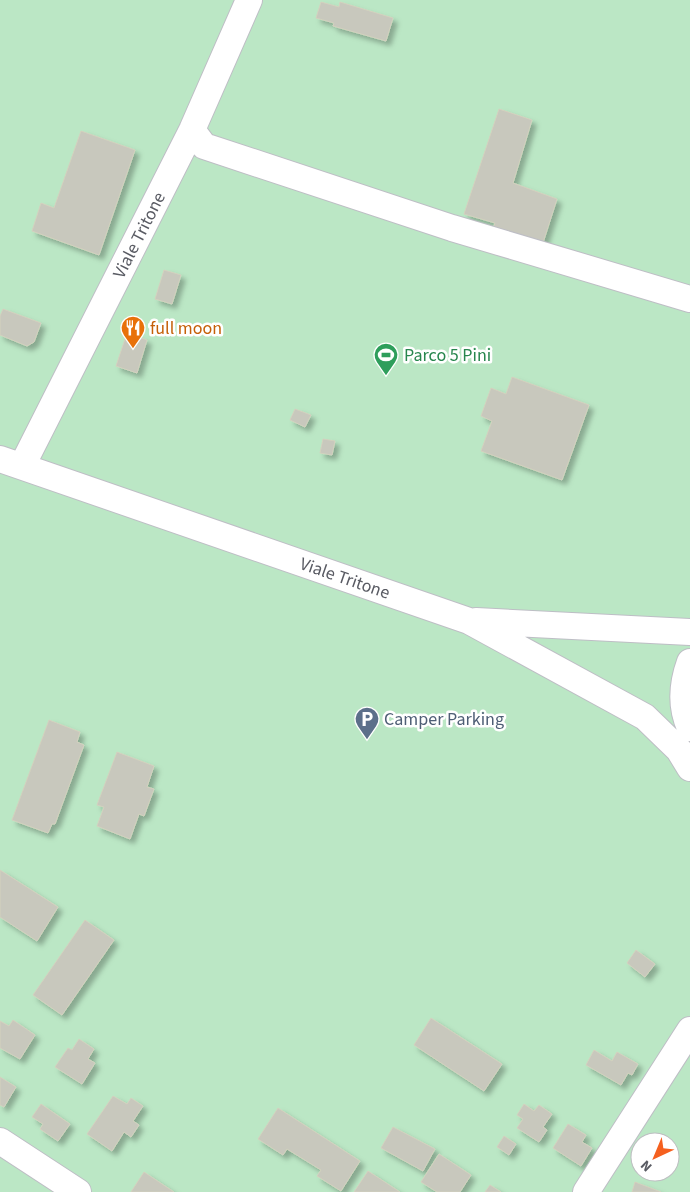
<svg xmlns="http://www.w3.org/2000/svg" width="690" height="1192" viewBox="0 0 690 1192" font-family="'Source Sans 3',sans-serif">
	<defs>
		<filter id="shadow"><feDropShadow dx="4.5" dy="4.5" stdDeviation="2.5" flood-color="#0004"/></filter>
	</defs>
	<rect width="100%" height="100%" fill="#eeeee0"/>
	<path fill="#bbe7c5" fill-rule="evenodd" d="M0,0H690V1192H0ZM640,1142H670V1172H640Z"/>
	<path fill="#c8c8bd" stroke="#d3d1be" filter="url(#shadow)" d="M321,2L339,7L340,2L393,18L386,41L333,26L334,23L316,18Z
		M499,109L532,120L513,183L557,199L541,249L491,234L495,223L464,214Z
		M81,131L135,150L99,255L32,231L41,203L54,208Z
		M164,270L181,275L172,304L155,299Z
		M3,309L41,323L34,342L27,346L0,335V316Z
		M127,333L147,340L137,373L116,366Z
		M512,377L589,405L562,480L481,451L492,421L481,416L491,388L506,394Z
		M295,409L311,415L305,427L290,420Z
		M323,439L335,441L332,455L320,453Z
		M49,720L80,732L77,742L84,745L55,824H52L48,833L12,820Z
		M117,752L154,766L147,787L154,789L144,816L139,814L130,839L97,826L104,807L97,805Z
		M0,870L58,907L37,941L0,917Z
		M85,920L114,940L62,1015L33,995Z
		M636,950L655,964L645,977L627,963Z
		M431,1018L502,1064L484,1091L414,1045Z
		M13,1020L35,1035L20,1059L0,1048V1021L9,1026Z
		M79,1039L94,1049L88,1059L95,1063L82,1084L55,1067L68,1048L72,1050Z
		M594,1050L612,1061L617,1052L638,1064L632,1075L628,1073L621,1085L586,1065Z
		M0,1077L16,1087L4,1107L0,1105Z
		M113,1096L127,1104L131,1098L143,1106L133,1121L139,1125L131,1137L124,1132L112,1151L87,1134Z
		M41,1104L70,1124L58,1141L40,1129L43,1124L32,1117Z
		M524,1104L534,1111L539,1105L552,1114L543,1127L547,1130L539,1142L517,1128L523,1119L517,1115Z
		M278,1108L360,1161L341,1191L317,1176L321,1170L287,1149L283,1155L258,1139Z
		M568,1124L586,1135L582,1142L592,1148L581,1166L553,1148Z
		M393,1127L435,1149L423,1171L381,1148Z
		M504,1136L516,1144L509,1155L497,1147Z
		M439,1154L471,1175L460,1192H437L421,1182Z
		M368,1171L400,1192H354Z
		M144,1172L174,1192H131Z
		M635,1182L661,1192H632Z
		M490,1185L501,1192H485Z"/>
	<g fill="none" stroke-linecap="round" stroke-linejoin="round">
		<defs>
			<path id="minor" d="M192,130L204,146L452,228L690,299
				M0,459L469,621L645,717L679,750L690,768
				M22,466L192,130L249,0
				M476,621L690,632
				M690,662C682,684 680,706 690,728
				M0,1141L78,1192
				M586,1192L690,1030"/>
		</defs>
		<use href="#minor" stroke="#bebec5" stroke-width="28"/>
		<use href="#minor" stroke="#fff" stroke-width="26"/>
	</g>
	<defs>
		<symbol id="restaurant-pin" viewBox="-11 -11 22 30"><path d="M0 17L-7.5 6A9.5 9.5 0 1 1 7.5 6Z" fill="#e8710a" stroke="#fff"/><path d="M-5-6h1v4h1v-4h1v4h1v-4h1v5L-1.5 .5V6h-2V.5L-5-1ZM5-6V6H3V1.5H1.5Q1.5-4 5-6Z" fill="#fff"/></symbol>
		<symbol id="stadium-pin" viewBox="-11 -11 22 30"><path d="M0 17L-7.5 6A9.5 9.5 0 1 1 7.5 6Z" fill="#2e9e5b" stroke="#fff"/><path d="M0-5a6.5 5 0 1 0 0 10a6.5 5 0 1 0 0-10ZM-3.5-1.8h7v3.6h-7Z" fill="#fff"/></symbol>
		<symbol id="parking-pin" viewBox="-11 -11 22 30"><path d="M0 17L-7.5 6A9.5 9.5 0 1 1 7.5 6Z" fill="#5c6f8a" stroke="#fff"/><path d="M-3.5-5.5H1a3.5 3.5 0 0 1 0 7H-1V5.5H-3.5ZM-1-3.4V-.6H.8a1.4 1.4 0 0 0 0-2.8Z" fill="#fff"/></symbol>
	</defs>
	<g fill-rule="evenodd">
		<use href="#restaurant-pin" x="119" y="314" width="28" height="38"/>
		<use href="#stadium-pin" x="372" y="341" width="28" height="38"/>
		<use href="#parking-pin" x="353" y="705" width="28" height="38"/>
	</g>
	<g text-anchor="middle" stroke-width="5" stroke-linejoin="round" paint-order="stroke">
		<g font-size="18" fill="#595b63" stroke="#fff">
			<text transform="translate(139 235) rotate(-63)" y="6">Viale Tritone</text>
			<text transform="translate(345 578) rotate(19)" y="6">Viale Tritone</text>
		</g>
		<g font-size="18" fill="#c56008" stroke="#fff" text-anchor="start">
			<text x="150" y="334">full moon</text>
		</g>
		<g font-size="18" fill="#27864d" stroke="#fff" text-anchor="start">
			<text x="404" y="361">Parco 5 Pini</text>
		</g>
		<g font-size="18" fill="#4e5e75" stroke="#fff" text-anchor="start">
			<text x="384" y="725">Camper Parking</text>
		</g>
	</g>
	<g transform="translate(655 1157) rotate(224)"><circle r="24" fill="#ffffff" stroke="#bdbdc1"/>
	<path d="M0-4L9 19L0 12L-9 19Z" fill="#f5601f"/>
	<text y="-8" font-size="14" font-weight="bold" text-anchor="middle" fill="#595b63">N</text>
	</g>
</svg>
